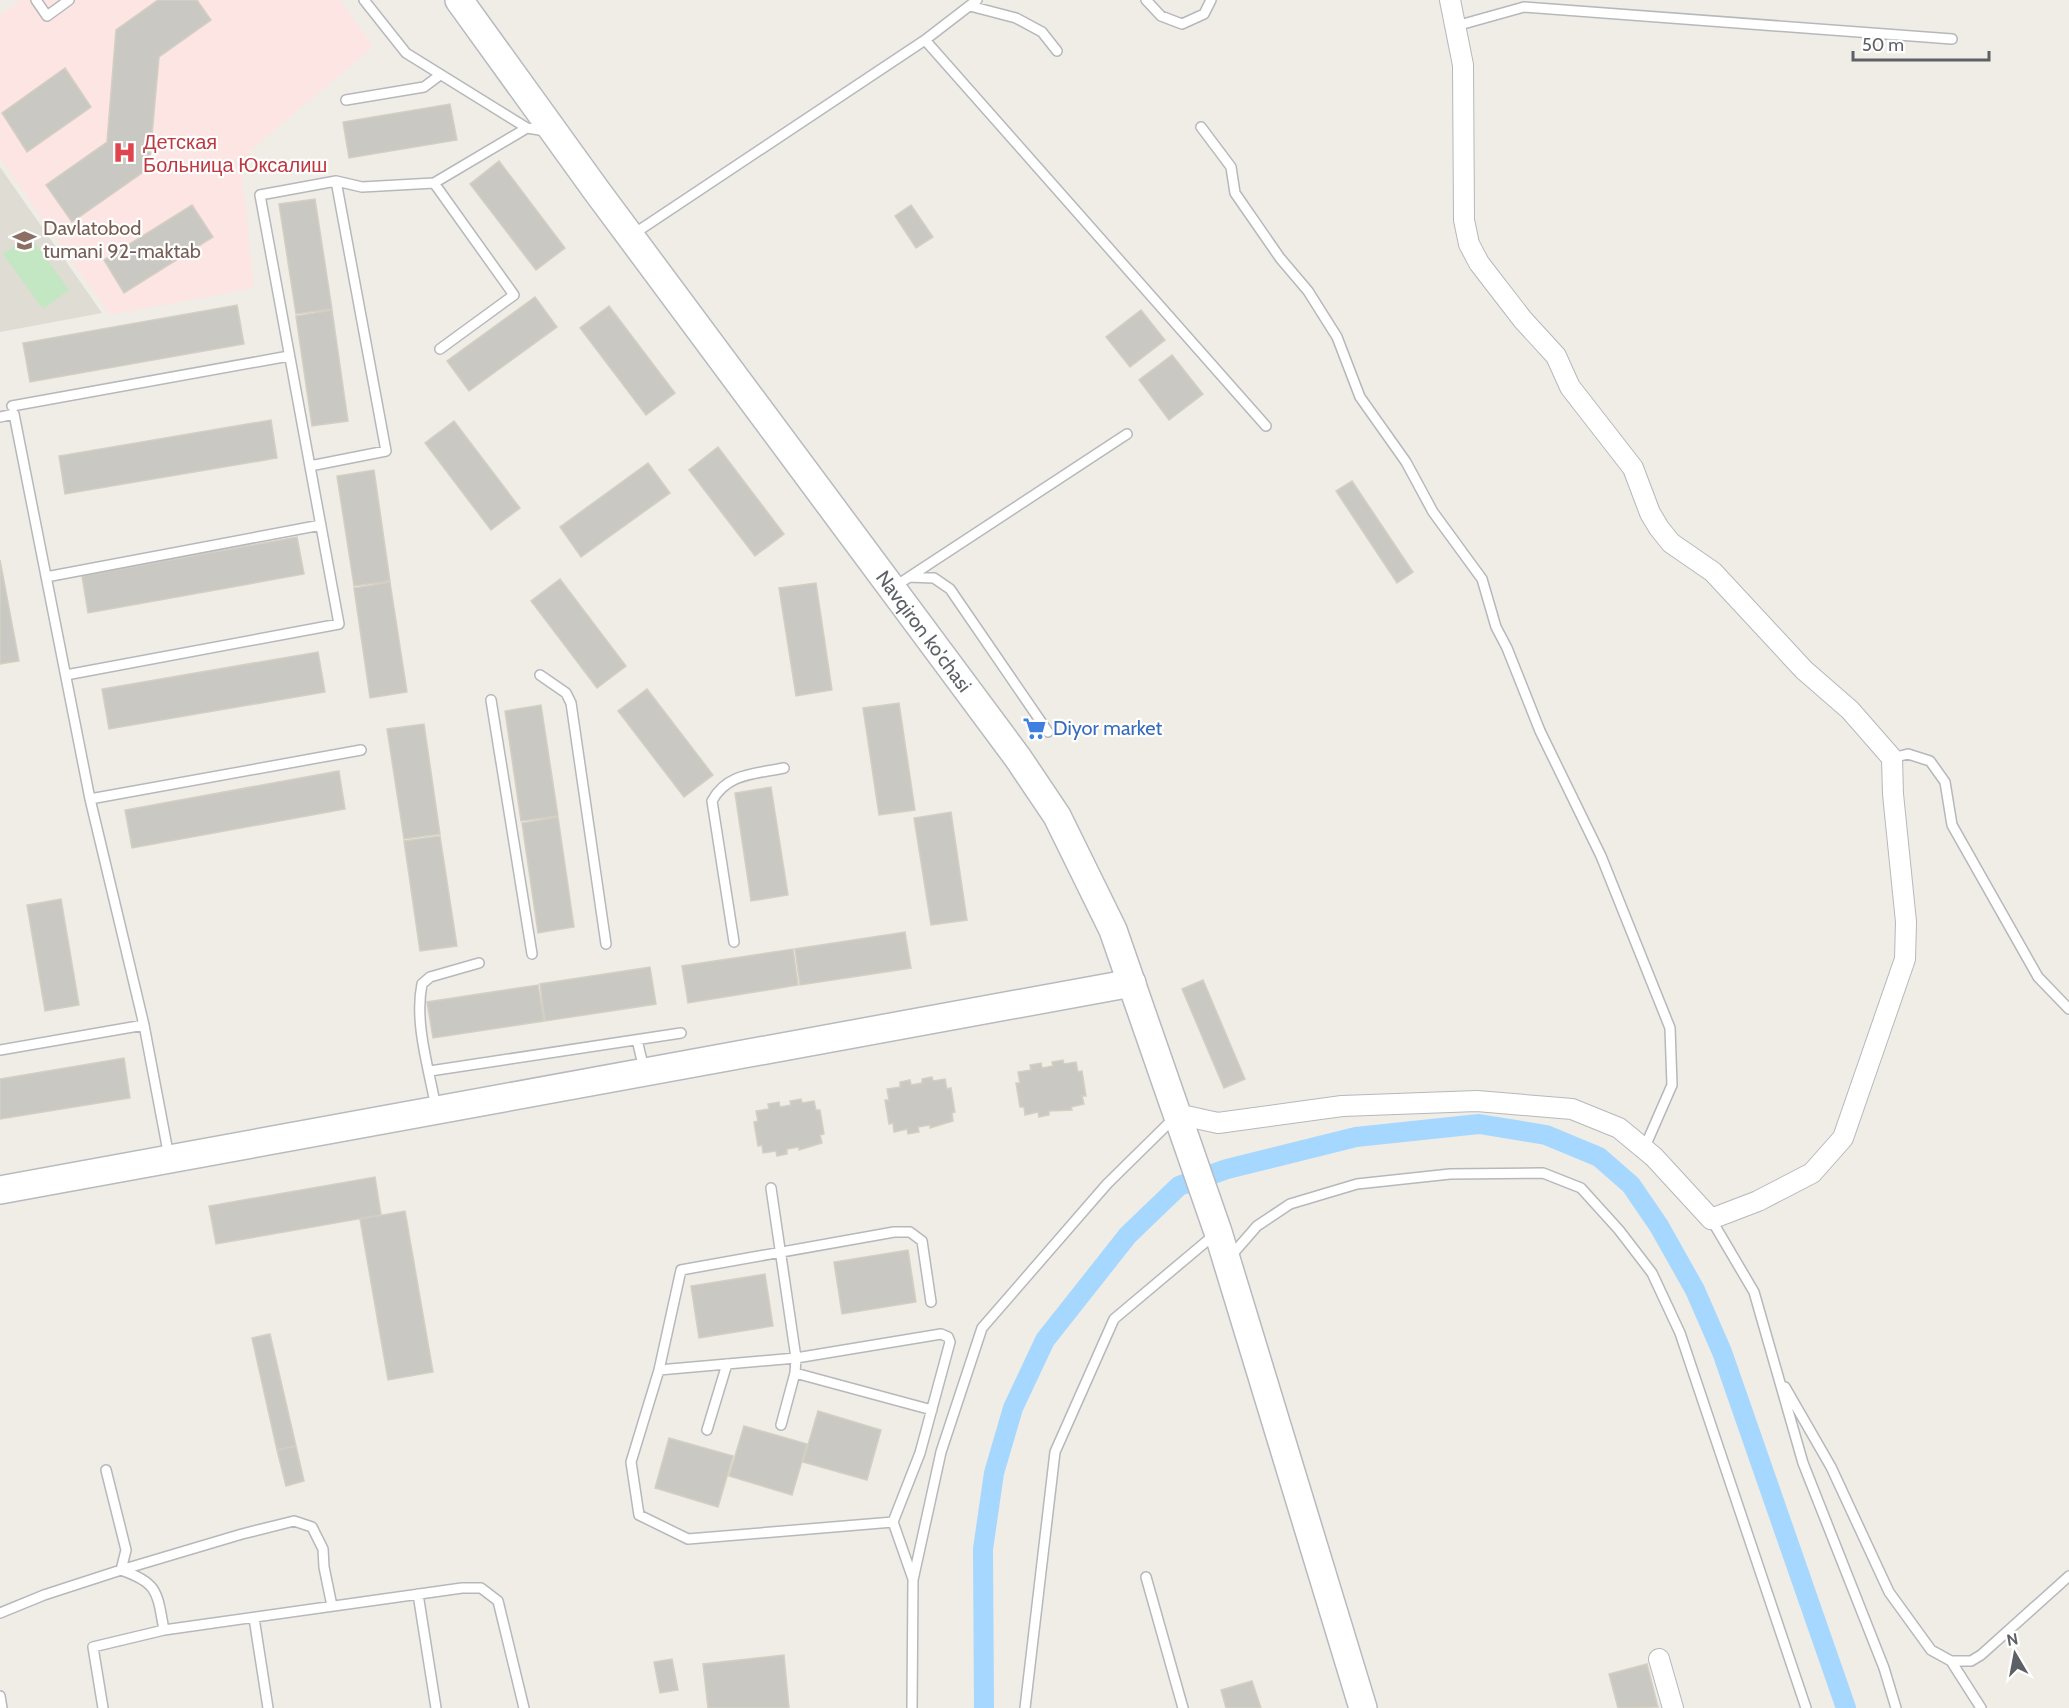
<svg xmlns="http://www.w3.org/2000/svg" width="2069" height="1708" viewBox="0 0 2069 1708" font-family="Cabin,sans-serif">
	<rect width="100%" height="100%" fill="#efede5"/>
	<path fill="#dfdcd3" d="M0,167L102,313L0,332Z"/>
	<path fill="#fce5e2" d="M22,0H340L373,47L252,149L242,173L254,288L110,315L0,158V15Z"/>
	<path fill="#c2e7c2" d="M30,236L69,290L43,309L3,254Z"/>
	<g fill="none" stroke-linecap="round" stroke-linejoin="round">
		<path stroke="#a6d7ff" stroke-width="20" d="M984,1708L983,1549L994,1473L1013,1408L1045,1340L1128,1235L1179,1186L1227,1169L1356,1137L1479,1124L1546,1135L1599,1157L1631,1185L1659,1226L1695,1290L1722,1352L1846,1708"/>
	</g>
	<path fill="#cac8c2" stroke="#d4cfc3" stroke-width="1.5" d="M158,0H197L211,20L159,57L149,168L72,222L46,185L107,142L116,30Z
		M65,68L91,107L27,152L2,113Z
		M450,104L457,140L349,158L343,122Z
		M499,161L565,248L536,270L470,184Z
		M315,199L332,309L296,314L279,204Z
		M192,205L213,237L124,293L104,260Z
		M911,205L933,237L916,248L895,216Z
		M535,297L557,327L469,391L447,361Z
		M237,305L244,344L30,382L23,343Z
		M609,306L675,393L646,415L580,328Z
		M332,310L348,421L312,426L296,316Z
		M1141,310L1165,340L1130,367L1106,337Z
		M1172,355L1203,394L1169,420L1139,380Z
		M271,420L277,458L65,494L59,456Z
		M454,421L520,508L491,530L425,443Z
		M718,447L784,534L755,556L689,470Z
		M648,463L670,493L581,557L560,527Z
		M374,470L390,581L354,586L337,476Z
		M1352,481L1413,572L1397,583L1336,491Z
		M297,537L304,574L88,613L82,576Z
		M0,560L19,661L0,664Z
		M560,579L626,666L597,688L531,601Z
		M390,582L407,692L370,698L354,588Z
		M816,583L832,690L796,696L779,588Z
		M318,652L325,692L109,729L102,689Z
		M647,689L713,775L684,797L618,711Z
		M899,703L915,810L879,815L863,708Z
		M541,705L558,816L521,821L505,711Z
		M424,724L440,834L404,839L387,729Z
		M339,771L345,809L132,848L125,810Z
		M771,787L788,895L751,901L735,793Z
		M951,812L967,920L931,925L914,818Z
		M558,817L574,927L538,933L522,823Z
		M440,836L457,946L420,951L404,841Z
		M61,899L79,1005L45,1011L27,905Z
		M905,932L911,968L800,985L795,949Z
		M793,949L798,985L688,1003L682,966Z
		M650,967L656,1004L545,1021L540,984Z
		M1203,980L1245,1079L1224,1088L1182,989Z
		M538,985L544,1021L433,1038L427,1002Z
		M124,1058L130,1098L0,1119V1079Z
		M1063,1060L1064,1064L1076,1062L1078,1072L1082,1071L1086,1096H1082L1084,1104L1071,1107L1072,1110L1049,1111V1115L1039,1117L1038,1112L1025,1115L1024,1107H1020L1016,1083H1020L1018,1072L1031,1070L1030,1065L1041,1063L1042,1068L1053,1066L1052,1062Z
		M932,1077L933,1081L945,1079L947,1089L951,1088L955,1112L952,1113L953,1121L930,1128V1125L918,1127L919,1132L908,1134L907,1129L894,1132L893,1123L889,1124L885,1100H889L887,1089L900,1087V1082L910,1080L911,1085L922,1083V1079Z
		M801,1099L802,1103L814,1101L816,1110H820L824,1134L820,1135L822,1143L799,1150V1147L787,1149V1154L777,1156L776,1151L763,1153L762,1145L758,1146L754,1122L758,1121L756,1111L769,1109L768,1104L779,1102L780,1107L791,1105L790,1101Z
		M375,1177L381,1215L216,1244L209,1206Z
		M405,1211L433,1372L388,1380L360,1219Z
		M908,1250L916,1302L842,1314L834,1262Z
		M765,1274L773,1326L699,1338L691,1286Z
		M270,1334L296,1446L277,1450L252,1338Z
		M818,1411L881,1430L867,1480L803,1462Z
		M744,1426L807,1444L792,1495L729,1476Z
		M669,1438L733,1456L718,1507L655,1488Z
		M296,1446L304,1481L286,1486L277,1450Z
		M784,1655L789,1708H708L703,1664Z
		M672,1659L678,1690L660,1693L654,1662Z
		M1647,1664L1658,1707L1618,1708L1609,1674Z
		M1252,1681L1261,1708H1226L1221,1690Z"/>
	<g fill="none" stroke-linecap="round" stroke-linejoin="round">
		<defs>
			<path id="lane" d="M36,0L47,16L69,0
				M364,0L406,53L527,128L546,131
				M1146,0L1161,16L1182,24L1204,14L1211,0
				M970,6L1016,18L1042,32L1057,51
				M1456,26L1524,7L1952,39
				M925,40L1266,426
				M346,100L424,87L440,75
				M1201,127L1231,167L1235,193L1280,258L1308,291L1337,337L1360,397L1406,462L1433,512L1482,579L1496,627L1507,648L1540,731L1601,856L1670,1028L1672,1085L1644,1149
				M336,181L362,187L434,183L527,128
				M434,183L514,295L440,349
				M632,235L925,40L977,0
				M12,406L289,356
				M0,417L14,414L90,799L144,1025L169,1157
				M46,577L321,525
				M909,577L934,578L950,589L1048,732
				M894,587L1127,434
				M66,675L339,624L260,195L336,181L386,451L310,466
				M540,675L566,693L571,703L606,944
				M491,700L532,954
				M1892,758L1908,754L1930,761L1945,782L1952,825L2038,977L2069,1009
				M90,799L361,750
				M734,942L712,801C727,773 755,774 784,768
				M637,1040L644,1069
				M0,1050L144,1025
				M430,1071L681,1033
				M436,1108C429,1069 414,1023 422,984L430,977L479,963
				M771,1188L796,1358L795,1373
				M1711,1219L1754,1292L1803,1463L1884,1668L1896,1708
				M1230,1257L1257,1226L1290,1204L1357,1184L1450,1174L1543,1173L1581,1188L1619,1230L1652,1273L1680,1333L1806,1708
				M659,1370L796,1358L941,1334L948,1337L950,1342L920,1453L893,1522L913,1579
				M1785,1387L1831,1467L1889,1592L1931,1650L1951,1661H1971L1981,1655L2069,1576
				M781,1425L795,1373L932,1410
				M707,1430L727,1364
				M893,1522L688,1539L639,1515L631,1462L659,1370L681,1270L894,1232H910L922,1241L931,1302
				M1146,1577L1183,1708
				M418,1594L436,1708
				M332,1606L324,1567L323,1549L312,1527L294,1521L242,1534L121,1570C159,1583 157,1593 164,1630L462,1588H481L498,1601L524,1708
				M0,1613L44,1595L121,1570L126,1550L106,1470
				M254,1618L268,1708
				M1951,1661L1981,1708
				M0,1696L2,1708
				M103,1708L93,1647L164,1630
				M912,1708L913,1580L941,1452L982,1328L1107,1184L1174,1118
				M1025,1708L1055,1452L1114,1319L1214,1235"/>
			<path id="street" d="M1177,1114L1218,1123L1342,1106L1477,1101L1572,1109L1619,1128L1654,1157L1711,1219L1758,1201L1812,1173L1843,1138L1905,959L1906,922L1893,794L1892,758L1850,710L1804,670L1713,572L1671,543L1659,528L1650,513L1633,468L1570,387L1556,356L1523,320L1479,263L1469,244L1464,220L1463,65L1450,0
				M1659,1659L1673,1708"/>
			<g id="secondary">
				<path id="s1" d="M459,0L596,190L1018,758L1057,816L1113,930L1218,1232L1363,1708"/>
				<path d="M0,1190L1132,983"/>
			</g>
		</defs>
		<use href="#lane" stroke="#b6b8bc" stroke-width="12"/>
		<use href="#street" stroke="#b6b8bc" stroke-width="22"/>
		<use href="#secondary" stroke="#b7babf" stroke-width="30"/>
		<use href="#lane" stroke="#fff" stroke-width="9"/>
		<use href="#street" stroke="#fff" stroke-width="20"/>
		<use href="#secondary" stroke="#fff" stroke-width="27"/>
	</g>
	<defs>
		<symbol id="hospital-bare" viewBox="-9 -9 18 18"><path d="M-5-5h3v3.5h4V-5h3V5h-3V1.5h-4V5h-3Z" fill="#e0444e" stroke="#fff" stroke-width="2.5" paint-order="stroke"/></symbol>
		<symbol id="school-bare" viewBox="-9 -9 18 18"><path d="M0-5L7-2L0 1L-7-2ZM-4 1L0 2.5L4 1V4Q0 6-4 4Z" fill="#8d6e63" stroke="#fff" stroke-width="2.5" paint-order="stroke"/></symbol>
		<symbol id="supermarket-bare" viewBox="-9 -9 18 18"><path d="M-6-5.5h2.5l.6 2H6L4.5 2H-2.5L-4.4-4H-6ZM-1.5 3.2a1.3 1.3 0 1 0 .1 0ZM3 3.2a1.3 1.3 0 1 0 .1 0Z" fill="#3f7fe0" stroke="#fff" stroke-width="2.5" paint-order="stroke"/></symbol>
	</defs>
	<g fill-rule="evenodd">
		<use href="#hospital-bare" x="108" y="136" width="33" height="33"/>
		<use href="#school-bare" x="8" y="224" width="33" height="33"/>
		<use href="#supermarket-bare" x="1018" y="712" width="33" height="33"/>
	</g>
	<g text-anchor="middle" stroke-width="4.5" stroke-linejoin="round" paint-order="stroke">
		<g font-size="20" fill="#be3a42" stroke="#fff" text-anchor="start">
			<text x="143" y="149">Детская<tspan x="143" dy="23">Больница Юксалиш</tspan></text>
		</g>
		<g font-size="20" fill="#785e54" stroke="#fff" text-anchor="start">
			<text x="43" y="235">Davlatobod<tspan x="43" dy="23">tumani 92-maktab</tspan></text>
		</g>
		<g font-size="20" fill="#5d6166" stroke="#fff">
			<text dy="7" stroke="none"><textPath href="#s1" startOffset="784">Navqiron ko'chasi</textPath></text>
		</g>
		<g font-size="20" fill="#366cbe" stroke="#fff" text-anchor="start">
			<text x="1053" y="735">Diyor market</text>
		</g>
	</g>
	<g transform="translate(2015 1654) rotate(350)" stroke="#ffffff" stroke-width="4.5" paint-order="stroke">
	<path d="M0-4.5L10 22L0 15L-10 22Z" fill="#5d6166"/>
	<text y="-9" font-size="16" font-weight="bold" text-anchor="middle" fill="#5d6166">N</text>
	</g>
	<path d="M1853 51v9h136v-9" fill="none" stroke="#5d6166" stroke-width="3"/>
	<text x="1862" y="51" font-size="18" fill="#5d6166" stroke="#ffffff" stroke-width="4.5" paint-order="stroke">50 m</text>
</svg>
